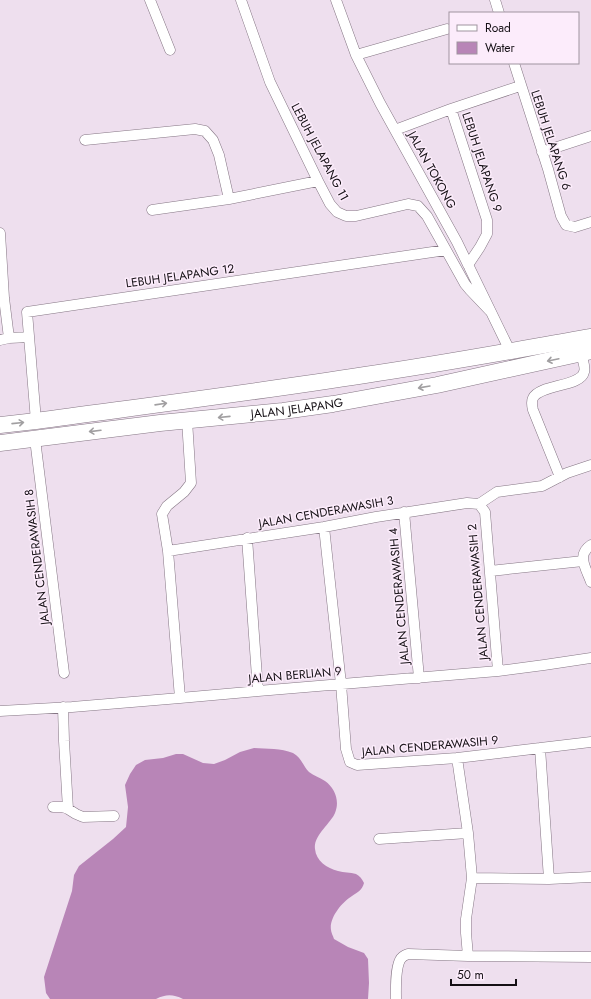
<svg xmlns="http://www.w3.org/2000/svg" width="591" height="999" viewBox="0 0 591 999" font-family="Jost,sans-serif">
	<rect width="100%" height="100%" fill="#eedfee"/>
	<path fill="#b885b7" d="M254,748C267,749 281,748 293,753C301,757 303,766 309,772C314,776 319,777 325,781C335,788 340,801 335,813C331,823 313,836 315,849C316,861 327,868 338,871C344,873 350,872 356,874C360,876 362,879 364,883C362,890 358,892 352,896C342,902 329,918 331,930C331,932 333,936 334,939L348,947L364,953L368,959L369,983L368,999H183C173,994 166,994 156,999H50L46,993L44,977L72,891L74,875L79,866L113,839L126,827L128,807L125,785L130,774L136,765L145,760L163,758L176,754H183L203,763L214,764L225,760L240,752Z"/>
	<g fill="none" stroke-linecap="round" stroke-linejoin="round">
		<defs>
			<path id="street" d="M150,0L170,50
				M241,0L270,82L318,181L330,204L337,212L346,216H356L408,204L418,206L427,216L465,284L470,290L490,311
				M336,0L356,55L380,103L457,242L510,351
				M495,0L499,13
				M356,55L447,29
				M514,63L548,169L561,216L566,225L575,227L591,222
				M451,109L487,220V234L480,247L468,265
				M395,130L451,109L520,86
				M85,140L195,129L205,131L213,140L219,155L229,199
				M542,152L591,136
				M152,210L229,199L318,181
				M0,233L4,298L9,338L0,340
				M9,338L29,337
				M36,421L27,312L446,250
				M35,439L64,673
				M560,477L533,410C532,406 531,402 533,398C540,384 581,387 584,372C586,367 582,359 581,353
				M479,504L497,492L542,486L567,473L591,465
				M404,512L419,678
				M324,527L341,684L346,749L350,762L357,765L457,758L591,742
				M247,538L258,691
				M591,545C576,555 586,568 591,582
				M168,551L324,527L376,517L467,503L479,504L485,512L498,671
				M490,571L583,561
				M180,698L168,551L162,514L167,506L184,492L191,483L187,420
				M63,707L64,741L68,809
				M0,711L72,707L180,698L258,691L498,671L544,665L591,658
				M540,748L549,879
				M457,758L468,833L472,878L466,919V933L468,956
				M53,807H63L68,809L76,814L83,817L114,816
				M379,839L468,833
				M472,878L549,879L591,877
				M396,999C396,988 395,970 400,960C402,956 405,955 408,954L468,956L591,957"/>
			<g id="primary">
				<path d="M0,425L36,421C146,406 256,392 365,375C441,364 516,350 591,337"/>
				<path id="s1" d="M0,443L160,423L283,411L333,404L437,385L591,351"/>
			</g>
		</defs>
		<use href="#street" stroke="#857684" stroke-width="11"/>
		<use href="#primary" stroke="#857684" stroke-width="17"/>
		<use href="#street" stroke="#fff" stroke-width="10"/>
		<use href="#primary" stroke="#fff" stroke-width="16"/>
	</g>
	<defs><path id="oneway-shaft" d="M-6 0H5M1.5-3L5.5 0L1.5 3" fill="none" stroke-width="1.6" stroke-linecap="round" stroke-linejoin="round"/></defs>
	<g stroke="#a19fa1">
		<use href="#oneway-shaft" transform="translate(553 360) rotate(168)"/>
		<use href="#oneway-shaft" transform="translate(424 387) rotate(170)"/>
		<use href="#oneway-shaft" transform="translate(161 404) rotate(-8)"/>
		<use href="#oneway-shaft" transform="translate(224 417) rotate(174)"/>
		<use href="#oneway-shaft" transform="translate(18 423) rotate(-6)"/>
		<use href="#oneway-shaft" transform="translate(95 431) rotate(173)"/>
	</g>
	<g text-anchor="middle" stroke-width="3" stroke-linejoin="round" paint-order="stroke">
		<g font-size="12" fill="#140f14" stroke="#fcecfb">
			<text transform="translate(551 140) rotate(72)" y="4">LEBUH JELAPANG 6</text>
			<text transform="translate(320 152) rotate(62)" y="4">LEBUH JELAPANG 11</text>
			<text transform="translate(482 162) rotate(72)" y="4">LEBUH JELAPANG 9</text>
			<text transform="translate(432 170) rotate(61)" y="4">JALAN TOKONG</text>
			<text transform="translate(180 276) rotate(-8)" y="4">LEBUH JELAPANG 12</text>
			<text dy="4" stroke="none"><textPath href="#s1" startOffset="299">JALAN JELAPANG</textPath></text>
			<text transform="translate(326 512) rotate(-10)" y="4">JALAN CENDERAWASIH 3</text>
			<text transform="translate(37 557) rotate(-97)" y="4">JALAN CENDERAWASIH 8</text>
			<text transform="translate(478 592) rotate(-95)" y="4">JALAN CENDERAWASIH 2</text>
			<text transform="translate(399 596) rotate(-95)" y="4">JALAN CENDERAWASIH 4</text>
			<text transform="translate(295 675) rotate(-5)" y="4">JALAN BERLIAN 9</text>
			<text transform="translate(430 746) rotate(-5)" y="4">JALAN CENDERAWASIH 9</text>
		</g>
	</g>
	<rect x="449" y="12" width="130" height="52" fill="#fcecfb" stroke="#9f949f"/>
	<rect x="457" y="25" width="20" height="6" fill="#ffffff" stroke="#9f949f"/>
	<text x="485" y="32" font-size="12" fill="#140f14">Road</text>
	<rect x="457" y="42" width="20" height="12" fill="#b885b7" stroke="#9f949f"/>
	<text x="485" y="52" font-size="12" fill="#140f14">Water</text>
	<path d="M451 979v6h65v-6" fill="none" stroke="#140f14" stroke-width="2"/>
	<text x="457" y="979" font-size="12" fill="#140f14" stroke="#fcecfb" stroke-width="3" paint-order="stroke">50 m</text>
</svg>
